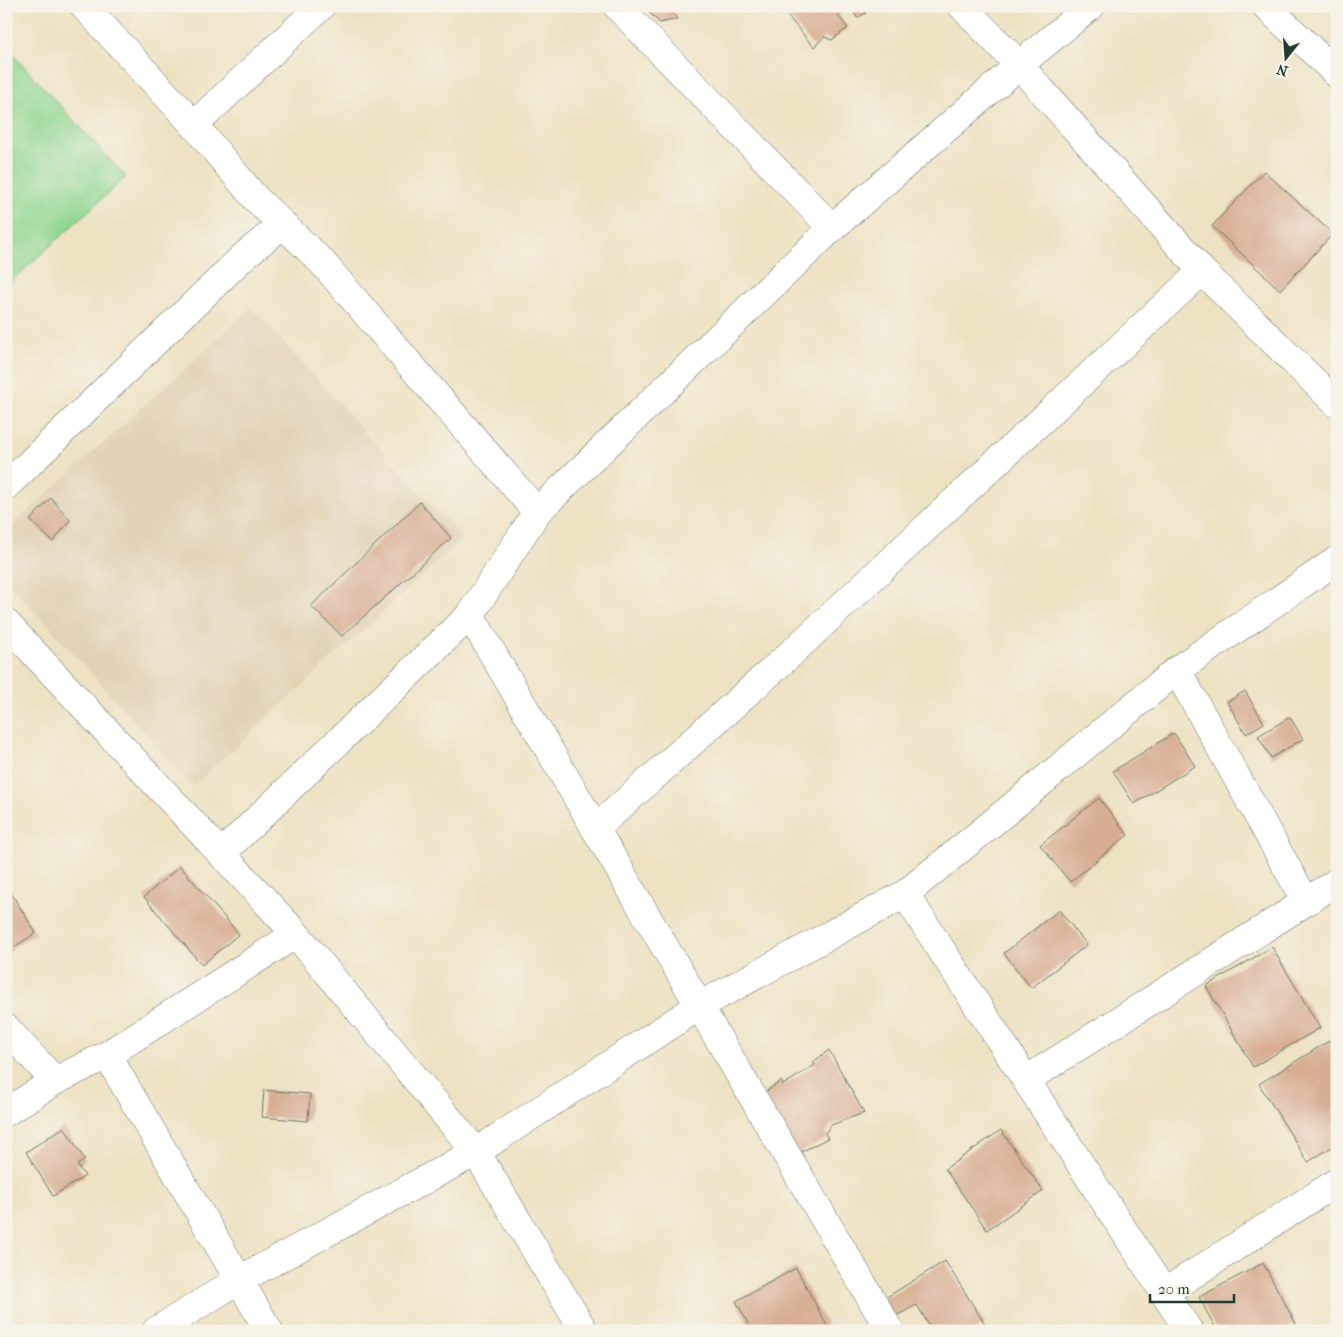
<svg xmlns="http://www.w3.org/2000/svg" width="1343" height="1337" viewBox="0 0 1343 1337" font-family="'IM FELL French Canon',serif">
	<rect width="100%" height="100%" fill="#f7f3e8"/>
	<filter id="ink" filterUnits="userSpaceOnUse"><feTurbulence type="fractalNoise" baseFrequency=".02" numOctaves="2"/><feDisplacementMap in="SourceGraphic" scale="10" xChannelSelector="R" yChannelSelector="G"/><feConvolveMatrix kernelMatrix="1 2 1 2 8 2 1 2 1" color-interpolation-filters="sRGB"/></filter>
	<filter id="wash" filterUnits="userSpaceOnUse"><feTurbulence type="fractalNoise" baseFrequency=".0096" numOctaves="4" result="noise"/><feDisplacementMap in="SourceGraphic" scale="20" xChannelSelector="R" yChannelSelector="G"/><feGaussianBlur stdDeviation="1.12" result="paint"/><feColorMatrix in="noise" values="0 0 0 0 0 0 0 0 0 0 0 0 0 0 0 0 0 1.4 0 .05"/><feComposite in="paint" operator="in"/></filter>
	<g filter="url(#wash)">
		<rect width="100%" height="100%" fill="#ede2c2"/>
		<path fill="#e1d3b5" d="M252,308L462,539L193,786L6,579V531Z"/>
		<path fill="#90d792" stroke="#588a63" d="M6,47L126,177L6,286Z"/>
		<g id="blocks">
			<path fill="#d7ad93" d="M643,6H669L677,19L660,23Z
				M779,6H861L866,13L857,18L851,7L838,15L848,28L832,40L824,37L814,47Z
				M1264,171L1333,234L1280,290L1212,226Z
				M51,498L70,520L53,542L30,520Z
				M420,502L451,538L342,636L311,606Z
				M1245,691L1264,723L1246,734L1227,702Z
				M1290,717L1303,739L1271,758L1258,736Z
				M1174,733L1195,766L1134,804L1113,771Z
				M1099,798L1128,835L1070,882L1040,845Z
				M180,866L239,934L202,965L144,897Z
				M6,885L36,933L11,949L12,951L6,954Z
				M1059,910L1087,945L1031,988L1004,953Z
				M1272,947L1320,1028L1253,1067L1206,986Z
				M1332,1039L1337,1047V1144L1308,1162L1259,1084Z
				M829,1050L864,1113L831,1125L825,1133L828,1138L795,1155L764,1093L781,1081L783,1085L815,1065L813,1062Z
				M264,1090L310,1094L308,1121L262,1117Z
				M64,1127L85,1160L77,1165L85,1176L53,1196L26,1152Z
				M1001,1130L1043,1191L987,1230L945,1169Z
				M945,1261L985,1324L972,1331H932L917,1305L890,1319L879,1302Z
				M1263,1263L1296,1324L1283,1331H1217L1199,1297Z
				M796,1268L830,1331H752L736,1301Z"/>
		</g>
	</g>
	<g filter="url(#ink)">
		<use href="#blocks" fill-opacity="0" stroke="#677766" stroke-width="1"/>
		<g fill="none" stroke-linecap="round" stroke-linejoin="round">
			<defs>
				<path id="minor" d="M84,6L194,125L256,199L321,261L537,512
					M617,6L832,228
					M962,6L1019,65L1202,271L1337,404
					M1266,6L1337,74
					M194,125L321,6
					M6,486L245,255L282,225
					M470,615L890,1331
					M6,623L296,934L476,1152L584,1331
					M1177,670L1306,902
					M595,829L786,658L1202,271
					M222,853L470,615L537,512L832,228L1019,65L1091,6
					M905,894L1189,1331
					M6,1028L55,1081
					M107,1055L269,1331
					M1026,1080L1337,882
					M6,1112L55,1081L107,1055L296,934
					M1165,1292L1337,1182
					M156,1331L239,1280L476,1152L699,1006L905,894L990,825L1177,670L1337,560"/>
			</defs>
			<use href="#minor" stroke="#677766" stroke-width="29"/>
			<use href="#minor" stroke="#fff" stroke-width="28"/>
		</g>
	</g>
	<rect width="1343" height="1337" fill="none" stroke="#f7f3e8" stroke-width="25"/>
	<g transform="translate(1286 58) rotate(197)" stroke="#f7f3e8" stroke-width="4" paint-order="stroke">
	<path d="M0-4L9 19L0 12L-9 19Z" fill="#1f3d34"/>
	<text y="-8" font-size="14" font-weight="bold" text-anchor="middle" fill="#1f3d34">N</text>
	</g>
	<path d="M1150 1294v8h84v-8" fill="none" stroke="#1f3d34" stroke-width="2.5"/>
	<text x="1158" y="1294" font-size="15" fill="#1f3d34" stroke="#f7f3e8" stroke-width="4" paint-order="stroke">20 m</text>
</svg>
